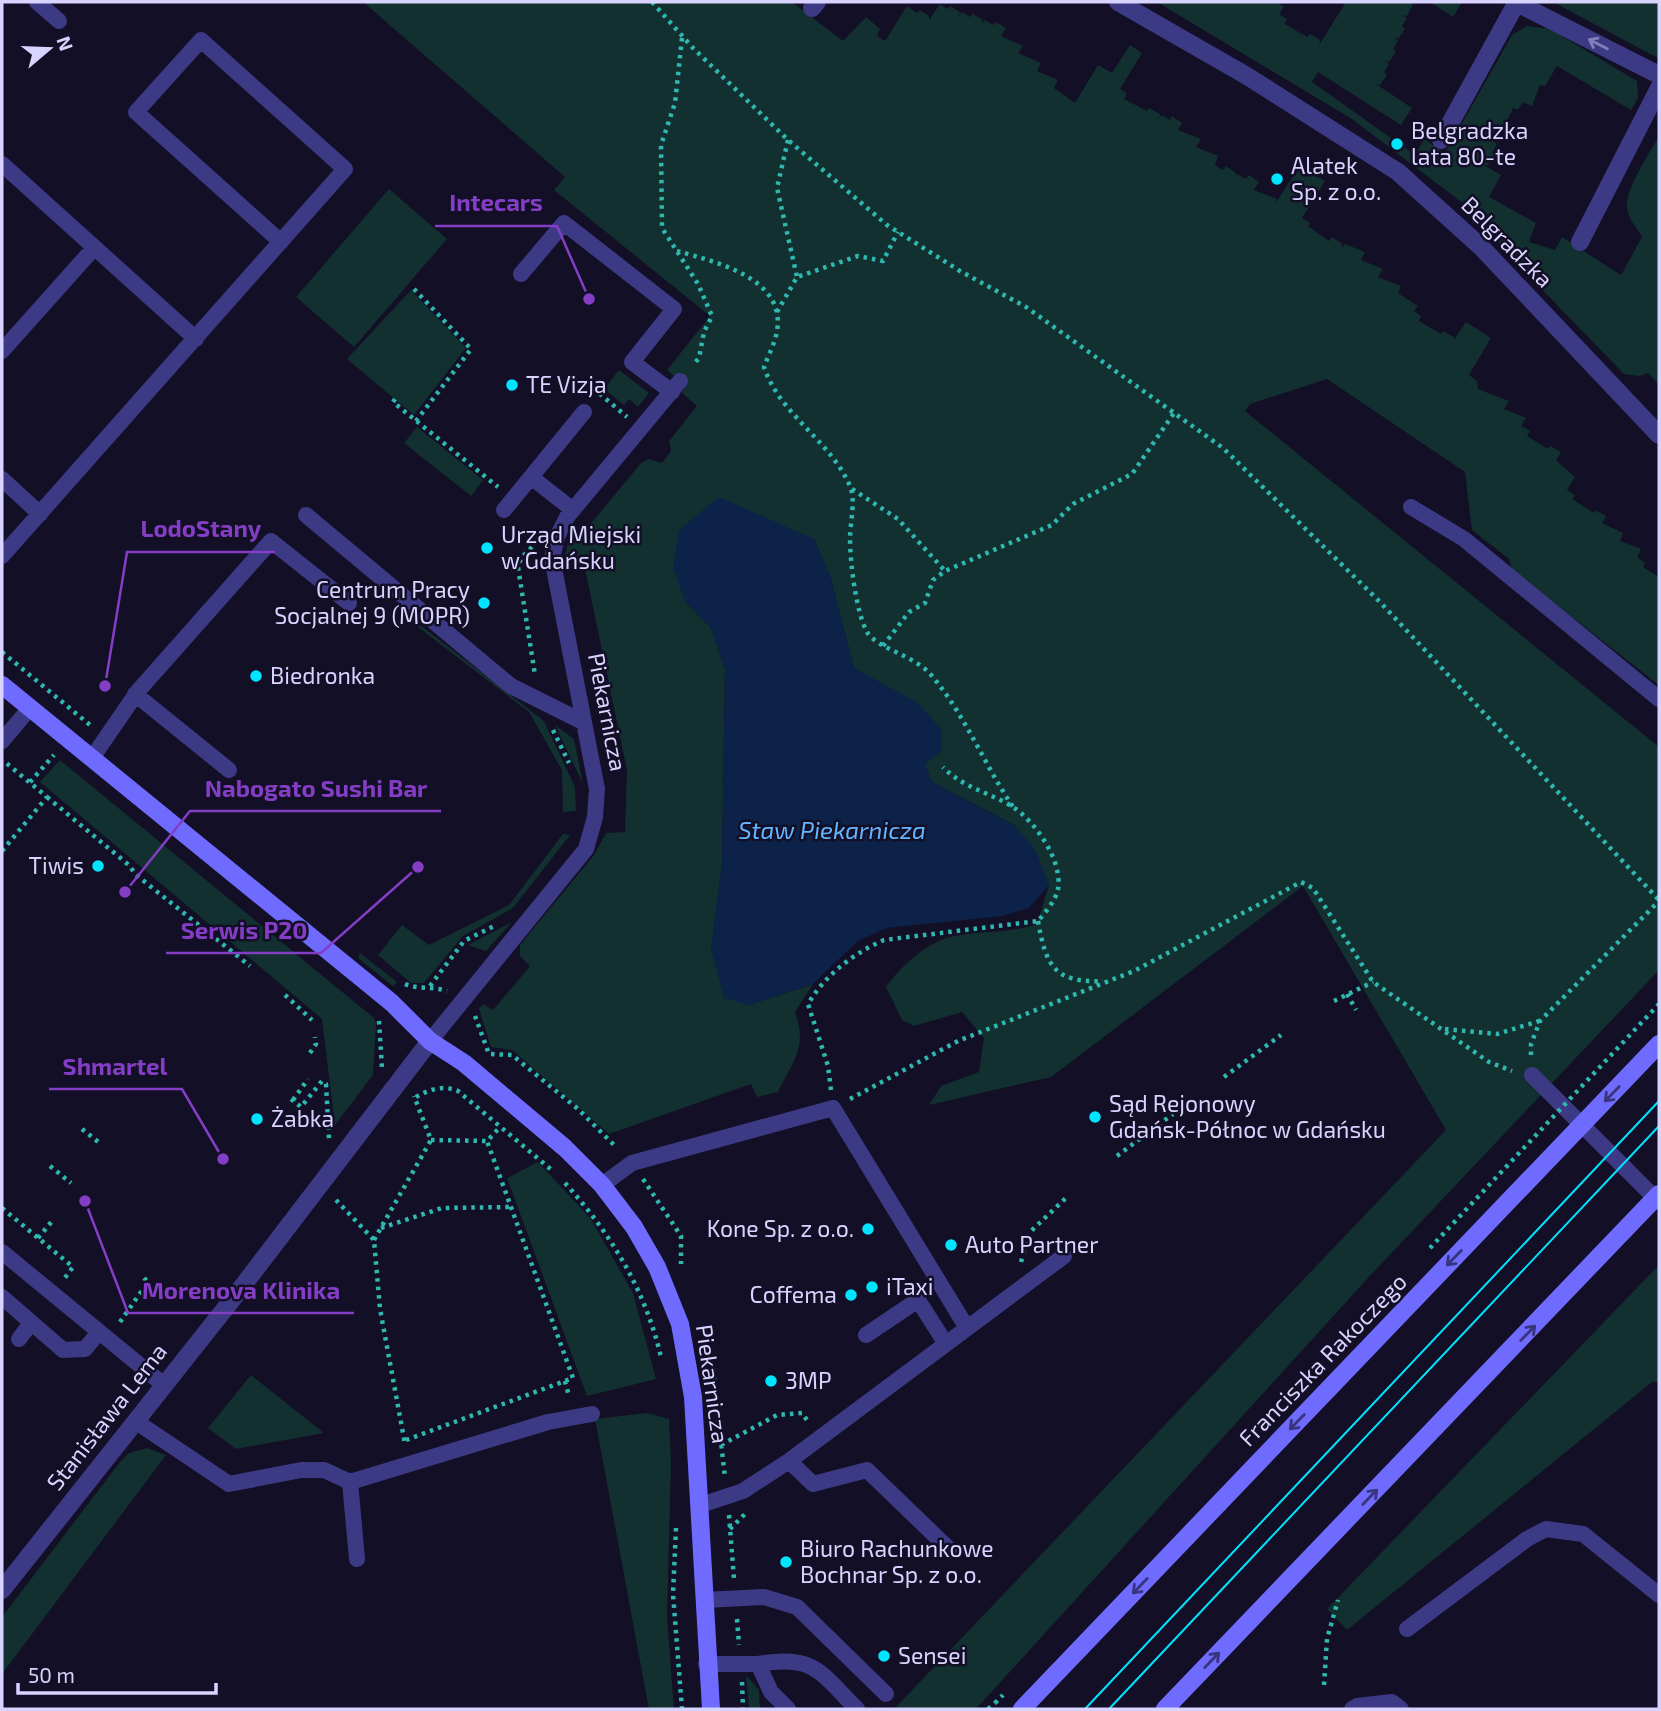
<svg xmlns="http://www.w3.org/2000/svg" width="1661" height="1711" viewBox="0 0 1661 1711" font-family="'Exo 2',sans-serif">
	<rect width="100%" height="100%" fill="#130f26"/>
	<path fill="#12302f" d="M363,2H792L843,41L866,17L880,29L877,36L885,41L907,6L917,13L920,10L929,16V20L940,4L947,9L950,6L960,12L959,16L962,12L970,17L973,14L983,20L982,24L985,20L993,25L996,22L1006,28L1001,36L1023,46L1018,53L1041,63L1037,71L1058,80L1054,88L1075,103L1098,65L1112,73L1130,45L1142,53L1120,89L1127,93L1124,99L1147,111L1149,108L1160,114L1159,118L1162,115L1170,120L1172,116L1182,123L1178,130L1201,139L1196,147L1218,156L1215,165L1223,170L1226,166L1236,173L1235,177L1237,174L1246,179L1249,175L1259,182L1254,190L1277,199L1275,204L1299,167L1325,181L1302,218L1310,223L1308,226L1329,241L1332,237L1342,244V248L1345,244L1365,252L1361,260L1383,269L1378,277L1401,286L1398,293L1418,306L1414,311L1421,316L1419,321L1441,334L1443,331L1454,337L1453,341L1466,322L1491,338L1469,375L1477,381L1478,389L1509,401L1504,409L1526,418L1521,426L1530,431L1527,436L1548,449L1550,446L1561,452L1556,460L1575,477L1567,490L1575,495L1572,499L1594,513L1596,510L1606,516L1602,523L1623,533L1620,541L1641,549L1637,557L1645,563L1643,567L1659,577V685L1512,570L1509,559L1472,530L1465,472L1327,379L1250,404L1245,411L1659,747V970L1367,1279L976,1709H894L1446,1130L1303,886L1051,1077L929,1105L941,1086L979,1072L984,1038L962,1012L914,1026L902,1020L886,987C899,968 926,943 950,937C979,930 1008,934 1037,924L1049,885L1014,825L932,782L880,684L854,668L830,576L814,539L685,601L711,628L725,669L722,864L711,949L749,1005L813,984L795,1012C808,1047 793,1061 778,1092L757,1097L751,1084L609,1134L512,1050L491,1047L479,1009L483,1004L493,1010L530,966L520,956V945L594,855L606,833L625,832L627,770L583,559L565,556L568,542L583,533L641,463L649,459L662,463L671,451L669,441L697,406L682,393L686,386L667,370L710,316L554,190L565,177Z
		M1157,2H1276L1284,7L1279,14L1287,19L1285,24L1307,37L1310,34L1320,40L1319,45L1346,2H1411L1413,5L1407,16L1402,15L1407,18L1402,26L1405,29L1398,39L1394,38L1398,41L1393,49L1396,52L1389,62L1385,61L1389,64L1384,72L1387,75L1380,85L1376,84L1412,108L1401,125L1318,72L1312,82L1415,155L1424,139L1445,153L1512,35L1527,26L1550,29L1637,81L1638,98L1631,110L1557,66L1545,86L1540,85L1532,106L1523,102L1518,110L1513,108L1497,142L1493,141L1497,144L1492,153L1495,155L1488,165H1484L1501,175L1489,197L1536,223L1529,242L1555,250L1562,237L1621,275L1642,237C1637,227 1627,218 1627,207C1625,189 1650,153 1659,136V385L1648,373L1639,376L1624,374L1527,274L1464,204L1352,119Z
		M1430,2H1462L1453,17Z
		M1553,2H1659V58L1654,56Z
		M389,189L447,239L354,347L296,297Z
		M411,290L466,348L414,415L347,359Z
		M619,370L649,393L638,407L629,399L624,405L604,389Z
		M417,427L483,480L471,496L404,443Z
		M420,625L544,721L575,787L576,811L563,812L562,770L529,712L418,627Z
		M555,725L574,739L583,784Z
		M60,760L374,1018L376,1024L373,1075L335,1125L322,1019L40,782Z
		M563,834L570,835L513,908L463,936L424,983H411L378,955L402,925L429,945L509,905Z
		M512,922L486,951L468,945Z
		M360,953L397,982L393,986L358,958Z
		M538,1162L591,1219L633,1293L656,1379L587,1396L507,1178Z
		M1659,1265V1382H1652L1347,1630L1327,1609Z
		M251,1375L324,1433L236,1449L208,1428Z
		M647,1413L669,1419L671,1462L667,1617L674,1709H649L595,1419Z
		M147,1448L166,1455L2,1674V1617L120,1462L129,1453Z
		M746,1675L759,1690L760,1709H749Z"/>
	<path fill="#0c2248" d="M719,497L814,539L830,576L854,668L918,703L941,729L942,751L925,764L932,782L1014,825L1035,849L1049,885L1029,908L1002,916L886,928L858,941L813,984L749,1005L724,998L711,949L722,864L725,669L711,628L685,601L673,568L679,530Z"/>
	<g fill="none" stroke-linecap="round" stroke-linejoin="round">
		<path stroke="#2fb8b0" stroke-width="4.5" stroke-dasharray="3.5 5" stroke-linecap="butt" d="M652,2L693,48L788,140L887,225L960,271L1026,307L1223,448L1379,601L1659,900
			M682,38L675,103L661,145L662,228L698,284L712,316L704,332L699,358L693,365
			M788,140L777,188L797,277
			M677,251C716,262 786,278 777,331C775,343 768,356 764,367C780,415 830,440 850,486C856,500 850,523 850,539C850,562 856,612 867,632C877,649 915,655 932,676C965,715 984,764 1013,807
			M414,289L471,349L416,421
			M777,312L797,277L858,256L883,261L898,232
			M593,388L627,417
			M395,399L393,402L498,487
			M852,489L898,519L945,571
			M532,547L521,558L518,567L535,675
			M883,646L909,612L925,603L933,580L945,571L1052,525L1073,504L1132,474L1174,413
			M2,652L90,725
			M553,730L569,763
			M30,782L54,755
			M47,797L130,866L135,874L250,966
			M2,851L47,797L5,762
			M1038,921C1046,966 1054,983 1103,981
			M405,984C419,990 432,986 447,991
			M430,986L464,941L494,926
			M1347,994L1356,1010
			M285,995L312,1020
			M1334,1001L1373,982
			M475,1016L489,1054L512,1055L578,1109L617,1148
			M379,1021L382,1068
			M1445,1029L1497,1034L1539,1021
			M310,1053L316,1044L315,1037
			M1531,1055V1044L1540,1021L1659,901
			M1224,1077L1281,1035
			M831,1090L828,1066L808,1004C825,975 854,953 884,940L1038,921C1045,913 1056,900 1058,889C1063,862 1036,822 1013,807C989,792 963,788 943,767
			M416,1097C429,1089 444,1085 458,1091L554,1172
			M291,1099L301,1107L322,1081L326,1084L329,1139
			M850,1099L958,1041L1134,971L1301,882L1313,888L1373,982L1489,1062L1512,1071
			M293,1100L308,1079
			M82,1129L102,1145
			M431,1140L487,1141L501,1126
			M1117,1156L1173,1114
			M50,1166L71,1183
			M643,1179L681,1236V1264
			M565,1183C611,1234 645,1289 661,1357
			M336,1200L374,1240L380,1309L405,1444
			M2,1208L73,1267L64,1279
			M381,1228L442,1208L512,1207
			M38,1238L53,1220
			M374,1240L431,1140L414,1096
			M1021,1262L1029,1233L1068,1196
			M120,1322L148,1282L144,1278
			M713,1369L725,1478
			M565,1381L569,1396
			M406,1440L573,1378L487,1141
			M721,1445L777,1415L802,1413L809,1423
			M729,1515L734,1579
			M676,1528L673,1594L682,1709
			M730,1529L746,1513
			M737,1619L739,1645
			M742,1682L743,1709
			M1324,1685L1327,1639L1338,1600
			M988,1709L995,1703"/>
		<path stroke="#3d3a85" stroke-width="16" d="M37,2L59,21
			M2,164L196,339
			M521,274L564,223L674,309L632,362L672,392
			M2,351L94,248
			M531,477L573,510
			M2,479L40,514
			M1411,507L1464,539L1659,699
			M504,510L584,412
			M306,515L511,686L583,722
			M2,556L345,169L201,40L136,112L281,242
			M135,694L229,770
			M2,741L30,708
			M92,758L138,691L271,541L349,603
			M430,1041L586,849L595,817L597,789L552,558L557,537L567,517L680,381
			M1532,1075L1659,1202
			M602,1185L632,1163L833,1108L967,1328
			M2,1252L164,1385
			M2,1297L63,1350L85,1349L99,1332
			M866,1335L918,1300L946,1344
			M19,1339L31,1323
			M135,1421L229,1484L301,1470H324L350,1482L548,1422L592,1414
			M789,1461L813,1484L867,1470L951,1551
			M350,1482L357,1559
			M701,1505L743,1491L789,1461L1064,1256
			M704,1600L764,1597L797,1607L886,1694
			M1407,1629L1527,1539L1546,1529L1583,1534L1659,1595
			M706,1664H758L771,1692L788,1709
			M758,1664C814,1654 820,1672 857,1709
			M1352,1709L1357,1706L1392,1702L1401,1709"/>
		<path stroke="#3d3a85" stroke-width="18" d="M1118,2L1247,76L1398,172L1481,247L1659,435
			M1515,2L1659,75
			M812,8L817,2
			M1441,140L1517,2
			M1580,242L1659,88
			M2,1590L235,1296L430,1041"/>
		<path stroke="#6f6bff" stroke-width="18" d="M2,685L392,1003L430,1041L464,1063L565,1148L602,1185L634,1227L657,1267L680,1324L693,1397L711,1709"/>
		<path stroke="#00e5ff" stroke-width="2" d="M1085,1709L1659,1101
			M1109,1709L1659,1126"/>
		<path stroke="#2fb8b0" stroke-width="4.5" stroke-dasharray="3.5 5" stroke-linecap="butt" d="M1430,1248L1659,1004
			M995,1703L1003,1695"/>
		<path stroke="#6f6bff" stroke-width="18" d="M1022,1709L1659,1044
			M1165,1709L1659,1194"/>
	</g>
	<defs><path id="oneway-shaft" d="M-6 0H5M1.5-3L5.5 0L1.5 3" fill="none" stroke-width="1.6" stroke-linecap="round" stroke-linejoin="round" transform="scale(1.75)"/></defs>
	<use stroke="#837fbc" href="#oneway-shaft" transform="translate(1598 44) rotate(-153)"/>
	<g stroke="#38347d">
		<use href="#oneway-shaft" transform="translate(1612 1094) rotate(134)"/>
		<use href="#oneway-shaft" transform="translate(1454 1258) rotate(134)"/>
		<use href="#oneway-shaft" transform="translate(1528 1333) rotate(-46)"/>
		<use href="#oneway-shaft" transform="translate(1297 1422) rotate(134)"/>
		<use href="#oneway-shaft" transform="translate(1370 1497) rotate(-46)"/>
		<use href="#oneway-shaft" transform="translate(1140 1586) rotate(134)"/>
		<use href="#oneway-shaft" transform="translate(1212 1660) rotate(-46)"/>
	</g>
	<g fill="#00e5ff" stroke="#130f26" stroke-width="2.5">
		<circle cx="1397" cy="144" r="7"/>
		<circle cx="1277" cy="179" r="7"/>
		<circle cx="512" cy="385" r="7"/>
		<circle cx="487" cy="548" r="7"/>
		<circle cx="484" cy="603" r="7"/>
		<circle cx="256" cy="676" r="7"/>
		<circle cx="98" cy="866" r="7"/>
		<circle cx="1095" cy="1117" r="7"/>
		<circle cx="257" cy="1119" r="7"/>
		<circle cx="868" cy="1229" r="7"/>
		<circle cx="951" cy="1245" r="7"/>
		<circle cx="872" cy="1287" r="7"/>
		<circle cx="851" cy="1295" r="7"/>
		<circle cx="771" cy="1381" r="7"/>
		<circle cx="786" cy="1562" r="7"/>
		<circle cx="884" cy="1656" r="7"/>
	</g>
	<g text-anchor="middle" stroke-width="5" stroke-linejoin="round" paint-order="stroke">
		<g font-size="23" fill="#d9d4ff" stroke="#130f26" text-anchor="start">
			<text x="1411" y="139">Belgradzka<tspan x="1411" dy="26">lata 80-te</tspan></text>
			<text x="1291" y="174">Alatek<tspan x="1291" dy="26">Sp. z o.o.</tspan></text>
			<text x="526" y="393">TE Vizja</text>
			<text x="501" y="543">Urząd Miejski<tspan x="501" dy="26">w Gdańsku</tspan></text>
			<text x="470" y="598" text-anchor="end">Centrum Pracy<tspan x="470" dy="26">Socjalnej 9 (MOPR)</tspan></text>
			<text x="270" y="684">Biedronka</text>
			<text x="84" y="874" text-anchor="end">Tiwis</text>
			<text x="1109" y="1112">Sąd Rejonowy<tspan x="1109" dy="26">Gdańsk-Północ w Gdańsku</tspan></text>
			<text x="271" y="1127">Żabka</text>
			<text x="854" y="1237" text-anchor="end">Kone Sp. z o.o.</text>
			<text x="965" y="1253">Auto Partner</text>
			<text x="886" y="1295">iTaxi</text>
			<text x="837" y="1303" text-anchor="end">Coffema</text>
			<text x="785" y="1389">3MP</text>
			<text x="800" y="1557">Biuro Rachunkowe<tspan x="800" dy="26">Bochnar Sp. z o.o.</tspan></text>
			<text x="898" y="1664">Sensei</text>
		</g>
		<g font-size="23" fill="#d9d4ff" stroke="#130f26">
			<text transform="translate(1507 242) rotate(45)" y="8">Belgradzka</text>
			<text transform="translate(607 712) rotate(79)" y="8">Piekarnicza</text>
			<text transform="translate(1323 1360) rotate(-46)" y="8">Franciszka Rakoczego</text>
			<text transform="translate(712 1384) rotate(82)" y="8">Piekarnicza</text>
			<text transform="translate(107 1417) rotate(-52)" y="8">Stanisława Lema</text>
		</g>
		<g font-size="24" font-style="italic" fill="#62b6ff" stroke="#130f26">
			<text x="832" y="839">Staw Piekarnicza</text>
		</g>
	</g>
	<path fill="none" stroke="#843dc5" stroke-width="2.5" d="M589 299L557 226H435M105 686L127 552H275M125 892L190 811H441M418 867L321 953H166M223 1159L182 1089H49M85 1201L128 1313H354"/>
	<g fill="#843dc5" stroke="#130f26" stroke-width="2.5">
		<circle cx="589" cy="299" r="7"/>
		<circle cx="105" cy="686" r="7"/>
		<circle cx="125" cy="892" r="7"/>
		<circle cx="418" cy="867" r="7"/>
		<circle cx="223" cy="1159" r="7"/>
		<circle cx="85" cy="1201" r="7"/>
	</g>
	<g font-size="24" text-anchor="middle" font-weight="bold" fill="#843dc5" stroke="#130f26" stroke-width="5" stroke-linejoin="round" paint-order="stroke">
		<text x="496" y="211">Intecars</text>
		<text x="201" y="537">LodoStany</text>
		<text x="316" y="797">Nabogato Sushi Bar</text>
		<text x="244" y="939">Serwis P20</text>
		<text x="115" y="1075">Shmartel</text>
		<text x="241" y="1299">Morenova Klinika</text>
	</g>
	<rect width="1661" height="1711" fill="none" stroke="#d9d4ff" stroke-width="7"/>
	<g transform="translate(49 49) rotate(71)" stroke="#130f26" stroke-width="5" paint-order="stroke">
	<path d="M0-5L12 26L0 18L-12 26Z" fill="#d9d4ff"/>
	<text y="-10" font-size="19" font-weight="bold" text-anchor="middle" fill="#d9d4ff">N</text>
	</g>
	<path d="M18 1683v10h198v-10" fill="none" stroke="#d9d4ff" stroke-width="3.5"/>
	<text x="28" y="1683" font-size="21" fill="#d9d4ff" stroke="#130f26" stroke-width="5" paint-order="stroke">50 m</text>
</svg>
